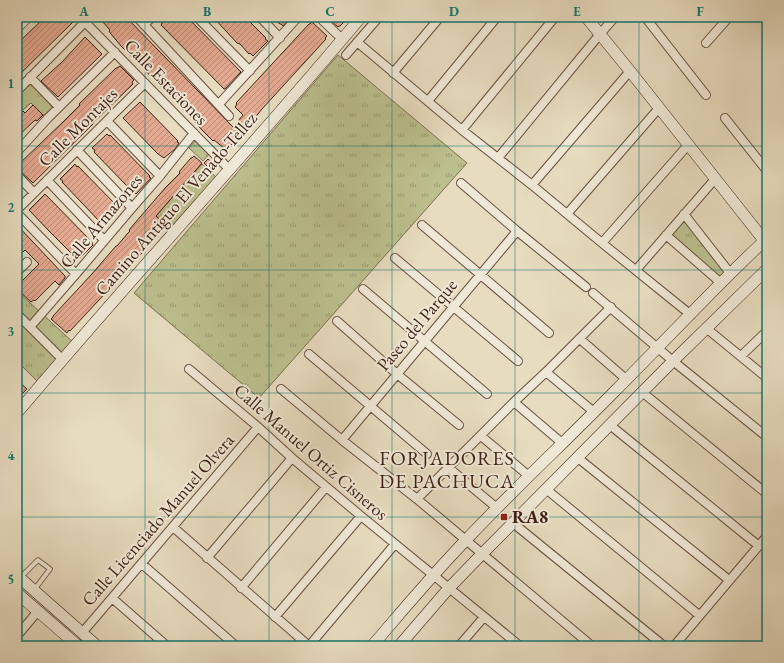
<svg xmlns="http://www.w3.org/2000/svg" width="784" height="663" viewBox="0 0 784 663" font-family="'EB Garamond',serif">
	<defs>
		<pattern id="grass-tufts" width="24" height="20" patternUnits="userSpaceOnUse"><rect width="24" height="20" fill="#bcbf8e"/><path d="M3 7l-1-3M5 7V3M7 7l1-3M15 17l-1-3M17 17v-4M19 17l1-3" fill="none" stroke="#9a9b73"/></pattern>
		<pattern id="building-hatch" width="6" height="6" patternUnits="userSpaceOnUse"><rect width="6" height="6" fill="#e4a991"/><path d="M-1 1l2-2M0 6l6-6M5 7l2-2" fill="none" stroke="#ba8975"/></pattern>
	</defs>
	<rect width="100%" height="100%" fill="#e7dcc0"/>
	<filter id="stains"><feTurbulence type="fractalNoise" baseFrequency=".005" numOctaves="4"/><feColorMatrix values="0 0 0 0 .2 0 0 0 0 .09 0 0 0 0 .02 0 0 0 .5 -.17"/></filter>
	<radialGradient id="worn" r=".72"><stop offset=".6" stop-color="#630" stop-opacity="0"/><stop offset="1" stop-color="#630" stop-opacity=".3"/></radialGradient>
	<path fill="url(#grass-tufts)" stroke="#7d6f50" d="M338,55L467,163L259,398L134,293Z
		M30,79L57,107L46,118L31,103L23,110L17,103V94Z
		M196,140L210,153L203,161L189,148Z
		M202,164L219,180L173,230L156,216Z
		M685,216L728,272L720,281L671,235Z
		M17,291L75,344L40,384L17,361Z"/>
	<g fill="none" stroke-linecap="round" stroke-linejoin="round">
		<path stroke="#757b78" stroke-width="2" d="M17,586L70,632
			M80,640L86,646"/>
	</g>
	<path fill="url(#building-hatch)" stroke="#3e1f13" d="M45,17H75V19L72,21L73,22L17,77V44Z
		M103,17H126L233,127L243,115L235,107L237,104L236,103L309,24H310L312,22L327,36L325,38L326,39L262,109L245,130L228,148L227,147L225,149L214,140L213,141L202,130L173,99L121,46L111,34L109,31L110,30L102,21L104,19Z
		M164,17H187L241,72L225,89H224L161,25L162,23L160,21Z
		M213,17H245L266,38L265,39L268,41L253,56L250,53L249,54L240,44L237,43Z
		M279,17H291L283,26L281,24H280L276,21Z
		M327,17H349L340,26H339L338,27Z
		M85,37L102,54L58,97L41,81L62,62Z
		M120,66L134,80L132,82L133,84L93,123V124L91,126L33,183L17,168V166L65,120L80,105L79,104L116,68H117Z
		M140,102L178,141L177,142L179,143L175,149L164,158L158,154L123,118Z
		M17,105L25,113L33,105L43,115L37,121L35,120L17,137Z
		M107,134L109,136L110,135L112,137L150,176L149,177L151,178L136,194L128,187L94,152L95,150L92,148Z
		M194,156L202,163L156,216L165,224L144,248L142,251L143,252L139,256H138L113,285L70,331L69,330L67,333L51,319L53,317V316L91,275L116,246H117L128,233L130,231L129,230L141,216L166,187L180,173L179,172L184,166L191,158H192Z
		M208,159L215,165L211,170L204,163Z
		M75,164L77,167L78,166L118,207L117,208L120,210L104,224L102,222L101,223L62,182L63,181L60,179Z
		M45,194L92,242V243L93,245L78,260L49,231L29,210Z
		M17,225L65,276V278L59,285L55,281L35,301L34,300L31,302L17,289V287L18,286V285L39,264L25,250L17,258Z
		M17,380L27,389L22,394L17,388Z"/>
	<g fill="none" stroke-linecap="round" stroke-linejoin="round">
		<defs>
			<path id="lane" d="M21,577L38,560L50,569L34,590"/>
			<path id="street" d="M80,17L229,169
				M137,17L229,116
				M197,17L250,71
				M260,17L280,38
				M319,17L342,39
				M645,17L706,95
				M144,25L152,17
				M357,42L462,130L532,185L602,243L691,315
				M706,43L729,17
				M346,55L379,17
				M393,73L440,17
				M30,77L59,107
				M17,91L90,17
				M428,101L497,17
				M219,104L298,17
				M725,118L767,171
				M107,121L160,176
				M462,130L555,17
				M77,150L132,208
				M17,152L48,118L115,52
				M498,158L600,34L615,17
				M17,175L34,193
				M47,180L104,240
				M461,183L517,231L586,287
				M532,185L630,71
				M17,210L145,83
				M17,213L76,274
				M567,214L659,108
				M684,214L730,273
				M422,225L549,333
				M666,235L721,283
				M602,243L688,145
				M395,258L518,361
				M636,270L715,179
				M17,272L27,262
				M363,289L487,394
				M593,293L673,361L767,437
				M17,314L63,360
				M337,321L397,374L459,425
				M30,327L76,274L132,208L160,176L194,133
				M706,328L767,378
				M580,339L627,380
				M309,354L427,454
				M741,356L767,331
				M189,369L258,427L292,458L361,516L520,646
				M546,372L594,412
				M281,389L342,440L417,499L592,646
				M642,392L767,494
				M514,402L562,443
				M610,425L759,546
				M481,436L529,476
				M342,440L517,231
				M578,458L729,580
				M449,468L497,508
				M546,489L699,615
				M417,499L514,402L546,372L611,307
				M513,523L664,646
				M173,527L309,646
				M207,558L292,458
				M142,564L236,646
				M241,588L326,487
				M112,598L167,646
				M275,617L361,516
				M82,633L258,427
				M17,636L38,611
				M309,646L395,544
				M459,646L484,617
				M674,646L767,536
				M766,646L767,645"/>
			<path id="secondary" d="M586,17L630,71L767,244
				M17,27L27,17
				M17,413C130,279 249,151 361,17
				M17,574L20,578L97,646
				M17,593L78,646
				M372,646C403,610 433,574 466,540C514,489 566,441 615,391C665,341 713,289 764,241
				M399,646L449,588L482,554L673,361L767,269"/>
		</defs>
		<use href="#lane" stroke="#684e3e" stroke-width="5.5"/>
		<use href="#street" stroke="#684e3e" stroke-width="10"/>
		<use href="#secondary" stroke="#3e1f13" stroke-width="12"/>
		<use href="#lane" stroke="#efe8d6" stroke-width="4"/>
		<use href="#street" stroke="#efe8d6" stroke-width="8"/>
		<use href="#secondary" stroke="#efe8d6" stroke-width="11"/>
	</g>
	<path fill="none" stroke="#0f766e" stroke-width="1" stroke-opacity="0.55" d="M145,17V646M269,17V646M392,17V646M515,17V646M639,17V646M17,146H767M17,270H767M17,393H767M17,517H767"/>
	<rect fill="#8f2418" stroke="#efe8d6" stroke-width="1.5" x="500" y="513" width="8" height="8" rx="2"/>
	<g text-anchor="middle" stroke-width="4" stroke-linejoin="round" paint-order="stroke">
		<g font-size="18" fill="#3e1f13" stroke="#efe8d6">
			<text transform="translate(166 82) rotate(46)" y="6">Calle Estaciones</text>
			<text transform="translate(78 127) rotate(-45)" y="6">Calle Montajes</text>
			<text transform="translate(176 204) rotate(-49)" y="6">Camino Antiguo El Venado-Tellez</text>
			<text transform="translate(101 221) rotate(-50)" y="6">Calle Armazones</text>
			<text transform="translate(417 325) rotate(-50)" y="6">Paseo del Parque</text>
			<text transform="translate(311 452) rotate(41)" y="6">Calle Manuel Ortiz Cisneros</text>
			<text transform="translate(158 520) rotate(-49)" y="6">Calle Licenciado Manuel Olvera</text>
		</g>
		<g font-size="18" font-weight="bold" fill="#3e1f13" stroke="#efe8d6" text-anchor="start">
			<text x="512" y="523">RA8</text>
		</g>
		<g font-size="20" letter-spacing="1" fill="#3e1f13" stroke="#efe8d6">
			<text x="447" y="465">FORJADORES<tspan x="447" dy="23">DE PACHUCA</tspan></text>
		</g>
	</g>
	<rect width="784" height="663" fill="none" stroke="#e7dcc0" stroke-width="44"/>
	<rect x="22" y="22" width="740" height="619" fill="none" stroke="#0f766e" stroke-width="1.5"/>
	<g font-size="13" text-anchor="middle" font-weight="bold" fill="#0f766e">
		<text x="84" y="16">A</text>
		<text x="207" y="16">B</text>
		<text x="330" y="16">C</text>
		<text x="454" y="16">D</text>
		<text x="577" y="16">E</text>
		<text x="700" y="16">F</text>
		<text x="11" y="88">1</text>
		<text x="11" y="212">2</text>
		<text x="11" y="336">3</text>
		<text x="11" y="460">4</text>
		<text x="11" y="584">5</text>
	</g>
	<rect width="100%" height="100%" filter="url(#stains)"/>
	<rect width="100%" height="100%" fill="url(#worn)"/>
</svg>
